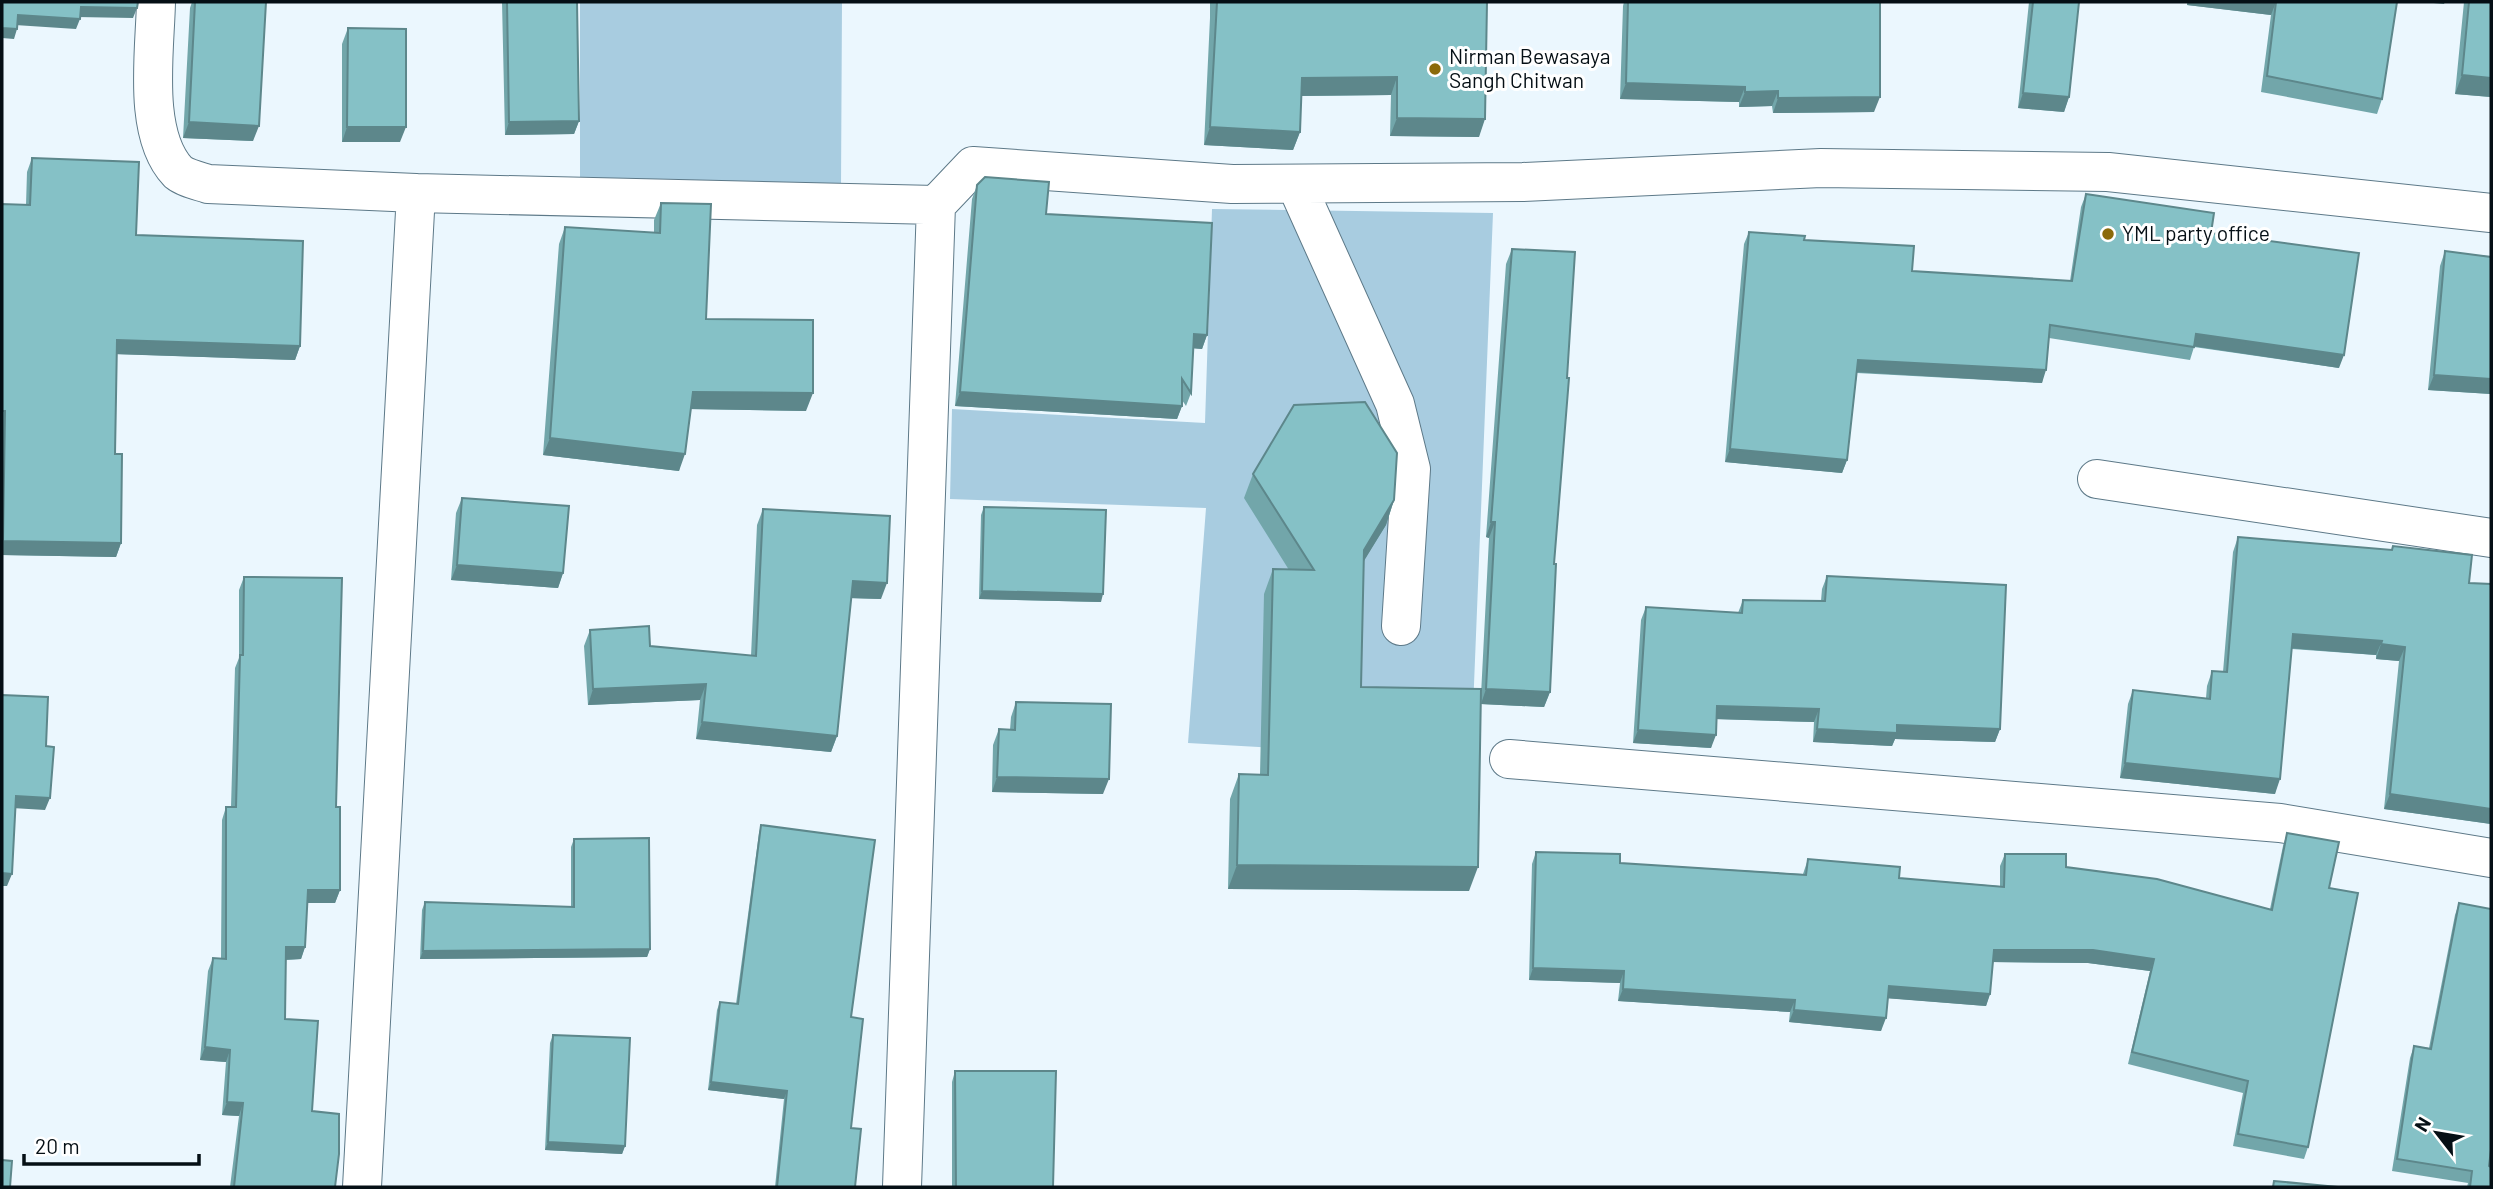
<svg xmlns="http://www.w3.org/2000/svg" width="2493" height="1189" viewBox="0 0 2493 1189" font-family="Barlow,sans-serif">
	<rect width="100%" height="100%" fill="#ebf7fe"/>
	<path fill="#a8cce0" d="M580,2H842L841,187L580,178Z
		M1212,209L1493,213L1471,759L1188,743L1206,508L950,499L952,409L1205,423Z"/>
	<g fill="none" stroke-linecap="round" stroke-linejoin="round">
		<defs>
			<path id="minor" d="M156,2C155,51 142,134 178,172C185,178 199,181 208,184L416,193L936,205L973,166L1232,184L1523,182L1821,168L2108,172L2491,213
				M1296,184L1395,404L1411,469L1401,626
				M2097,479L2491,538
				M1509,759L2280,823L2491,858
				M362,1187L416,193
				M902,1187L936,205"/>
		</defs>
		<use href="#minor" stroke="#5d7988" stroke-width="40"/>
		<use href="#minor" stroke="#fff" stroke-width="38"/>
	</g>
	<path fill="#72a6aa" d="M192,2H266L253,141L183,138L190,8Z
		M502,2H577L579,121L574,134L505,135Z
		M1210,2H1487L1479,137L1390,136L1391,95L1301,96L1300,132L1293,150L1204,145L1210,18Z
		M1624,2H1880L1874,112L1773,113L1772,106L1739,107V102L1620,99L1623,6Z
		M2029,2H2079L2069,97L2064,112L2018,108Z
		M2187,2H2397L2382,99L2377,114L2261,92L2271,15L2187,5Z
		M2464,2H2491V97L2455,94Z
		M348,28L400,142H342V44Z
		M32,158L136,235L300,346L295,360L117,354L115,454L121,543L116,557L2,555V204L26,205L27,172Z
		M977,185L1046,214L1207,335L1202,349L1193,348L1191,393L1186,406L1182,400V406L1177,419L955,406L972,199Z
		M2086,194L2211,233L2339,368L2194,347L2190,360L2049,338L2042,383L1857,373L1847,460L1842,473L1725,462L1744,244L1749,232L1804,240L1912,271L2070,281L2081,207Z
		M661,203L706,319L806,411L691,409L679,471L543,455L559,244L565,227L654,233V220Z
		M1512,249L1554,564L1550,692L1544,707L1481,704L1469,891L1228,889L1230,799L1239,774L1260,775L1264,594L1273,569L1289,570L1244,498L1253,474L1394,500L1386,525L1364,560L1361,687L1481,695L1489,538L1486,537L1506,264Z
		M2445,251L2491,257V394L2428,390L2440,266Z
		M462,498L563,573L558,588L451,580L456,513Z
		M984,507L1101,602L979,599L981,515Z
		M763,509L881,599L851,598L837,736L831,752L696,739L700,700L588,705L584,646L590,630L650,646L751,656L757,525Z
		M2238,537L2392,550L2393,546L2469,583L2491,584V824L2384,809L2399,661L2376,659V655L2292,649L2275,794L2120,778L2128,704L2133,690L2206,698L2207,686L2212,671L2223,672L2233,552Z
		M1827,576L2000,729L1995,742L1895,739L1892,746L1813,742L1814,722L1717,719L1711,748L1633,743L1641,620L1646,607L1738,613L1743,600L1821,601L1822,589Z
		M244,577L336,807L340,890L335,903H307L305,947L301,959L286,960L285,1019L335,1187H230L239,1116L222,1115L226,1062L200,1060L208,971L213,958L221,959L222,820L226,807H231L235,668L239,658V590Z
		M1016,702L1103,794L992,792L993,745L999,729L1010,730L1011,717Z
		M761,825L851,1017V1128L855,1187H775L784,1099L708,1090L717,1010L720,1002L736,1004L759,833Z
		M2287,833L2329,888L2308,1147L2304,1159L2233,1146L2243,1093L2128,1064L2150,971L2088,963L1993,962L1990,994L1986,1006L1887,998L1881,1031L1789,1022L1790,1012L1618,1001L1620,983L1529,980L1532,864L1536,852L1620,863L1803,874L1808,859L1899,878L2000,886V866L2005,854L2270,909L2283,846Z
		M574,839L650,949L647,957L420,959L422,910L425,902L571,907V847Z
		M2459,903L2489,1166L2491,1187H2467L2468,1183L2392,1171L2410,1058L2414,1046L2429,1048L2455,915Z
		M553,1035L625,1146L622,1154L545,1150L550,1043Z
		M955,1071L1053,1187H952V1082Z"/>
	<path fill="#5d878b" d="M2188,2H2276L2271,15L2187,5Z
		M2423,2H2445L2444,4Z
		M81,7L137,8L133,18L77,17Z
		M18,15L80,19L76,29L15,25Z
		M2,28L17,29L14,39L2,38Z
		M2462,75L2491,78V97L2455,94Z
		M1397,77L1391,95L1296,96L1302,78Z
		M1626,83L1745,87L1739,102L1620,99Z
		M1778,91L1772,106L1739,107L1745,92Z
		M2023,93L2069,97L2064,112L2018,108Z
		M1880,97L1874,112L1773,113L1778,98Z
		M1397,118L1485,119L1479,137L1390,136Z
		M579,121L574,134L505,135L509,122Z
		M189,122L259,126L253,141L183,138Z
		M347,127H406L400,142H342Z
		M1210,127L1300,132L1293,150L1204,145Z
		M1194,334L1207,335L1202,349L1189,348Z
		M2196,334L2344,355L2339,368L2192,346Z
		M117,340L300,346L295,360L112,354Z
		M1858,360L2046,370L2042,383L1854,372Z
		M2434,375L2491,379V394L2428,390Z
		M693,392L813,393L806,411L687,409Z
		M960,392L1182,406L1177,419L955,406Z
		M550,438L685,454L679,471L543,455Z
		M1730,449L1847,460L1842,473L1725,462Z
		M1394,500L1386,525L1356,574L1364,550Z
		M1491,522H1495L1489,538L1486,537Z
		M3,541L121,543L116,557L2,555V544Z
		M457,565L563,573L558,588L451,580Z
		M853,581L887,583L881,599L847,598Z
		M982,591L1103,594L1101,602L979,599Z
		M2293,634L2382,641L2376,655L2288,648Z
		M2381,644L2405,647L2399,661L2376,659Z
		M706,684L700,700L588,705L593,689Z
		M1486,689L1550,692L1544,707L1481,704Z
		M1717,706L1819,709L1814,722L1713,719Z
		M702,722L837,736L831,752L696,739Z
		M1897,725L2000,729L1995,742L1895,739L1892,746L1813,742L1817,729Z
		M1638,730L1716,735L1711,748L1633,743Z
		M2125,763L2280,779L2275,794L2120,778Z
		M997,777L1109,779L1103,794L992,792Z
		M2390,794L2491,809V824L2384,809Z
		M16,796L50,798L45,810L12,808Z
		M1237,865L1478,867L1469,891L1228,889Z
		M2,873L12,874L7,886H2Z
		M308,890H340L335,903H303Z
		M286,947H305L301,959L281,960Z
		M650,949L647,957L420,959L423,951Z
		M1994,950H2093L2154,959L2150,971L2088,963L1990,962Z
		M1533,968L1624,971L1620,983L1529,980Z
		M1889,986L1990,994L1986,1006L1884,998Z
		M1623,989L1795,1000L1790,1012L1618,1001Z
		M1794,1010L1886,1018L1881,1031L1789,1022Z
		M205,1047L230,1050L226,1062L200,1060Z
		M711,1082L787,1091L784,1099L708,1090Z
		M227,1102L243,1103L239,1116L222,1115Z
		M548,1142L625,1146L622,1154L545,1150Z"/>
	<path fill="#85c1c6" stroke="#5d878b" stroke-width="2" d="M2,2H138L137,8L81,7L80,19L18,15L17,29L2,28Z
		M195,2H266L259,126L189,122Z
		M507,2H577L579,121L509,122Z
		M1217,2H1487L1485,119L1397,118V77L1302,78L1300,132L1210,127Z
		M1628,2H1880V97L1778,98V91L1745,92V87L1626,83Z
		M2033,2H2079L2069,97L2023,93Z
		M2276,2H2397L2382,99L2267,76Z
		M2469,2H2491V78L2462,75Z
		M348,28L406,29V127H347Z
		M32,158L139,162L136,235L303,241L300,346L117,340L115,454H122L121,543L3,541L5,411H2V204L30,205Z
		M985,177L1049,182L1046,214L1212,223L1207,335L1194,334L1191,393L1182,379V406L960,392L977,185Z
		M2086,194L2214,213L2211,233L2359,253L2344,355L2196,334L2194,347L2050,325L2046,370L1858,360L1847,460L1730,449L1749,232L1805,236L1804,240L1914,246L1912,271L2072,281Z
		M661,203L711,204L706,319L813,320V393L693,392L685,454L550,438L565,227L660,233Z
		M1512,249L1575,252L1567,378H1569L1554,564H1556L1550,692L1486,689L1495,522H1491Z
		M2445,251L2491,257V379L2434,375Z
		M1365,402L1397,453L1394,500L1364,550L1361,687L1481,689L1478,867L1237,865L1239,774L1268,775L1273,569L1314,570L1253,474L1294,405Z
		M462,498L569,506L563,573L457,565Z
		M984,507L1106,510L1103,594L982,591Z
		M763,509L890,516L887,583L853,581L837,736L702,722L706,684L593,689L590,630L649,626L650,646L756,656Z
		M2238,537L2392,550L2393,546L2472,555L2469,583L2491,584V809L2390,794L2405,647L2381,644L2382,641L2293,634L2280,779L2125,763L2133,690L2210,699L2212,671L2227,672Z
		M1827,576L2006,585L2000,729L1897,725V733L1817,729L1819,709L1717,706L1716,735L1638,730L1646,607L1742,613L1743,600L1825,601Z
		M244,577L342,578L336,807H340V890H308L305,947H286L285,1019L318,1021L312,1111L339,1114V1154L335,1187H234L243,1103L227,1102L230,1050L205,1047L213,958L226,959V807H236L240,655H243Z
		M2,695L48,697L46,746L54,747L50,798L16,796L12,874L2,873Z
		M1016,702L1111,704L1109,779L997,777L999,729L1015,730Z
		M761,825L875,840L851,1017L863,1019L851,1128L861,1129L855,1187H777L787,1091L711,1082L720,1002L738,1004Z
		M2287,833L2339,842L2329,888L2358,893L2308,1147L2238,1134L2248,1081L2132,1052L2154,959L2093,950H1994L1990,994L1889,986L1886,1018L1794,1010L1795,1000L1623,989L1624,971L1533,968L1536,852L1620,854V863L1806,875L1808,859L1900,867L1899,878L2004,887L2005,854H2066V867L2157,879L2272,910Z
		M649,838L650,949L423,951L425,902L574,907V839Z
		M2459,903L2491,909V1150L2489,1166L2491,1167V1187H2470L2472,1171L2397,1159L2414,1046L2431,1049Z
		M553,1035L630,1038L625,1146L548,1142Z
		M955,1071H1056L1053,1187H956Z
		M2,1160L12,1161L10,1187H2Z
		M2274,1181L2338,1187H2273Z"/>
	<g fill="#8b6a0a" stroke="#fff" stroke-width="2.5">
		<circle cx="1435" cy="69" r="7"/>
		<circle cx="2108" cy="234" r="7"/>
	</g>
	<g text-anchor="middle" stroke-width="6" stroke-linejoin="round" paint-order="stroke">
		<g font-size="21" fill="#050f15" stroke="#fff" text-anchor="start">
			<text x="1449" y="64">Nirman Bewasaya<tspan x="1449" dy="24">Sangh Chitwan</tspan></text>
			<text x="2122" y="241">YML party office</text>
		</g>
	</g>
	<rect width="2493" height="1189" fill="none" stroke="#050f15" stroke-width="7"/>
	<g transform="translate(2437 1133) rotate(301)" stroke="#ffffff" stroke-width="5" paint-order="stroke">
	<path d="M0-5L12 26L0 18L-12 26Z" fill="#050f15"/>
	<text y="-10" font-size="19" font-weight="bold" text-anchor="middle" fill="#050f15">N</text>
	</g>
	<path d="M24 1154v10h175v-10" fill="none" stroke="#050f15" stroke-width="3.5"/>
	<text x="35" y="1154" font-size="21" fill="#050f15" stroke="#ffffff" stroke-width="5" paint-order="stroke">20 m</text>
</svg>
